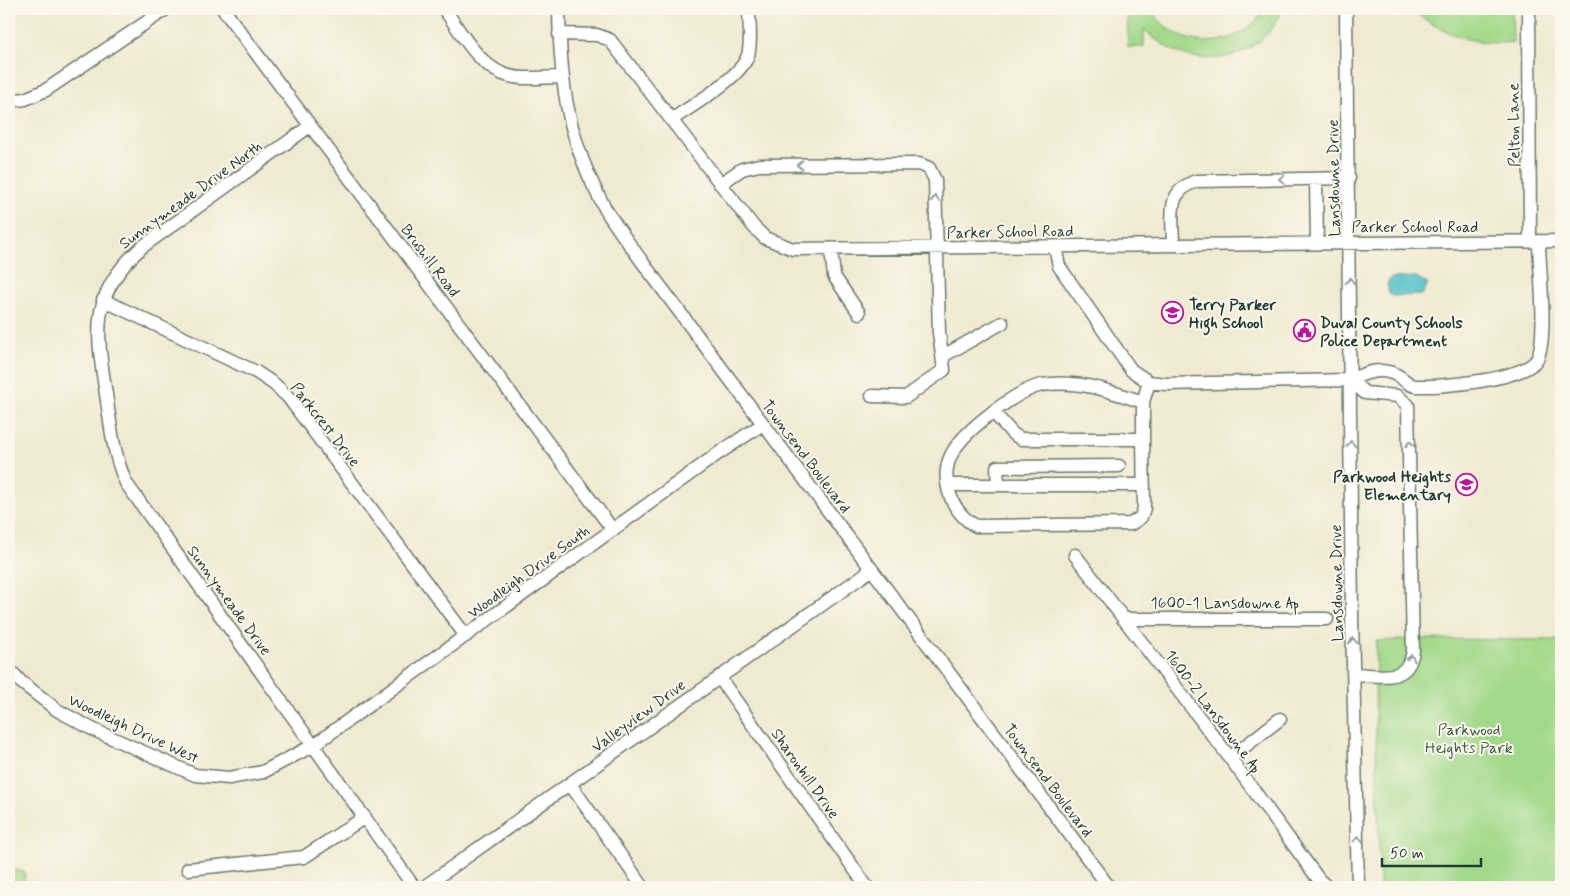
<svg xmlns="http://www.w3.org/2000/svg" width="1570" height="896" viewBox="0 0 1570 896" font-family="Mynerve,sans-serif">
	<rect width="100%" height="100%" fill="#fbf7ec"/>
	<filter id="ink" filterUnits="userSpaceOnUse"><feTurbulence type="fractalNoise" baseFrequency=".02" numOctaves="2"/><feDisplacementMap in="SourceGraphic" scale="10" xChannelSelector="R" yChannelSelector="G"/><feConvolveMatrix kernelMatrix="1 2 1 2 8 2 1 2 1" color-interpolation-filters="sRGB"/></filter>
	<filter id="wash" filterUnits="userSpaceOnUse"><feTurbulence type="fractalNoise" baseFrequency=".0096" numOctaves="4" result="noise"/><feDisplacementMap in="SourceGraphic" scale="20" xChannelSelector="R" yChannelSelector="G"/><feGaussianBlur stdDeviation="1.12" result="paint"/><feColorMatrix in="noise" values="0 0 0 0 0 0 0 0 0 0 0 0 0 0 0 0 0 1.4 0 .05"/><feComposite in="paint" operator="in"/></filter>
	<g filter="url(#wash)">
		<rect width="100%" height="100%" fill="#f1ead2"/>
		<path fill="#a3d98a" stroke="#618b5f" d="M1127,9H1151C1178,53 1238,52 1265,9H1283C1258,68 1186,74 1144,29V47H1128Z
			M1410,9H1512L1513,42C1474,47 1441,33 1410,9Z
			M1422,639L1561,640V887H1380L1375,703L1376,641Z
			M9,869L25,872L24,887H9Z"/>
		<path fill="#53c1c9" stroke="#397f7e" d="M1416,277L1428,284L1422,295L1394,296L1389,294L1387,283L1391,278Z"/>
	</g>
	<g filter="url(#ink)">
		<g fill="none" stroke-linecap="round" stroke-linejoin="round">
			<defs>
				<path id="minor" d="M223,9L613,530
					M444,9C460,30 477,64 503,74C520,81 543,77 561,77
					M559,9C560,86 568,142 606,210C617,228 631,246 643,263L1109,887
					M1346,9L1352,618L1358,887
					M1529,9L1530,241
					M559,34L597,35L610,40L753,226L765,238L793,249L1561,241
					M9,101L25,99L46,90L166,9
					M671,120C690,107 742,77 748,55C752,41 749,24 749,9
					M310,126L142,247C87,295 97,335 107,401C111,429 114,456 126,483L414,887
					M1316,179L1317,243
					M720,184L742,169L759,165L919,164L929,168L935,180L939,333L944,370L906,397L872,396
					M1173,245C1173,217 1165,192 1196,181L1349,178
					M1055,247L1059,266L1131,370L1149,382L1166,384L1350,380C1367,372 1383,366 1400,377C1406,381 1410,386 1417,386C1440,387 1526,380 1537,359C1548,338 1539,268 1539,241
					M831,250L834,276L859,313
					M103,300L256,372L274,384L288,397L466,636
					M943,356L1002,323
					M1350,380L1365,393L1397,396L1408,405L1413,651C1408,684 1381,675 1354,674
					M1143,402C1110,391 1077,379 1042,385C1017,390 967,429 954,450C937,476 951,513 976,526L1131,524L1141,517L1144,508L1143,439
					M994,413L1013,434L1021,439H1143V402L1149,382
					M948,485H1144
					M998,485L997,467L1119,466
					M1075,555L1230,758L1319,880L1327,887
					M1123,619H1327
					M9,669L21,682L57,710L94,730L195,775L229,778L263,772L314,745L719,453L763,424
					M719,677L867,887
					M1230,758L1280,719
					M570,784L643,887
					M188,869L304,857L365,817
					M424,887L871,570"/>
			</defs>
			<use href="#minor" stroke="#687a6b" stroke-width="15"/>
			<use href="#minor" stroke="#fff" stroke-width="12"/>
		</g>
		<defs><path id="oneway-chevron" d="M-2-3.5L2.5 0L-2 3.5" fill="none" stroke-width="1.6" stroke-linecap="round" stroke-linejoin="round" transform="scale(1.25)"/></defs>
		<g stroke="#8f9e9a">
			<use href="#oneway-chevron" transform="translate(800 165) rotate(179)"/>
			<use href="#oneway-chevron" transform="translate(1282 179) rotate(179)"/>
			<use href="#oneway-chevron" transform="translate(935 199) rotate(-91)"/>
			<use href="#oneway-chevron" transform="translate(1350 281) rotate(-90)"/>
			<use href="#oneway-chevron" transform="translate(1351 444) rotate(-90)"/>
			<use href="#oneway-chevron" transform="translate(1410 444) rotate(-91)"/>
			<use href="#oneway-chevron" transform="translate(1353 641) rotate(-92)"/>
			<use href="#oneway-chevron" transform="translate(1411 658) rotate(-78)"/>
			<use href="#oneway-chevron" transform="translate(1358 839) rotate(-90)"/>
		</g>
	</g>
	<defs>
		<symbol id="school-ring" viewBox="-11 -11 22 22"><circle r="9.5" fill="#fbf7ec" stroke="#b5179e" stroke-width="1.5"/><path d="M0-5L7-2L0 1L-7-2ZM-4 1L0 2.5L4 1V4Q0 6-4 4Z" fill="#b5179e"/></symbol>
		<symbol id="civic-ring" viewBox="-11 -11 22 22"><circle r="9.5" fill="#fbf7ec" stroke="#b5179e" stroke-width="1.5"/><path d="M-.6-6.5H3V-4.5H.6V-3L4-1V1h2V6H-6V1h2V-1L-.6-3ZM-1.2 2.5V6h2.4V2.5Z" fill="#b5179e"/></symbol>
	</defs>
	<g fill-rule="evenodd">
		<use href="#school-ring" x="1160" y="300" width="25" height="25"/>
		<use href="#civic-ring" x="1292" y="318" width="25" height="25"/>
		<use href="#school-ring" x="1454" y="472" width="25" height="25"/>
	</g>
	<g text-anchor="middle" stroke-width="4" stroke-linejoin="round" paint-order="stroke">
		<g font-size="16" fill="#1f3d34" stroke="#fbf7ec">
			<text transform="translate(1513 125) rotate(-91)" y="6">Pelton Lane</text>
			<text transform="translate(1333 178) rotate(-91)" y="6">Lansdowne Drive</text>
			<text transform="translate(190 194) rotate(-36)" y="6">Sunnymeade Drive North</text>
			<text x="1415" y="232">Parker School Road</text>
			<text transform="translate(1010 231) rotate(-1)" y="6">Parker School Road</text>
			<text transform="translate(431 260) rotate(53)" y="6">Brushill Road</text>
			<text transform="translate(326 424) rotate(52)" y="6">Parkcrest Drive</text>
			<text transform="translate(807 456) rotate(53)" y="6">Townsend Boulevard</text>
			<text transform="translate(528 571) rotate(-36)" y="6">Woodleigh Drive South</text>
			<text transform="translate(1336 583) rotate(-91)" y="6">Lansdowne Drive</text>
			<text transform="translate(230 600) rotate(54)" y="6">Sunnymeade Drive</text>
			<text x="1225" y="608">1600-1 Lansdowne Ap</text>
			<text transform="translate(1214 711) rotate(53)" y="6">1600-2 Lansdowne Ap</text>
			<text transform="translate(638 715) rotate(-36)" y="6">Valleyview Drive</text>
			<text transform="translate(134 728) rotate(25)" y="6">Woodleigh Drive West</text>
			<text transform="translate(806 773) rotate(55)" y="6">Sharonhill Drive</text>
			<text transform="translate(1049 780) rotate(53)" y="6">Townsend Boulevard</text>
		</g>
		<g font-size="16" font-weight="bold" fill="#1f3d34" stroke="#fbf7ec" text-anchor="start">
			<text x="1189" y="310">Terry Parker<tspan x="1189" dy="18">High School</tspan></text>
			<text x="1320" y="328">Duval County Schools<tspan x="1320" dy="18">Police Department</tspan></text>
			<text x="1451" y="482" text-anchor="end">Parkwood Heights<tspan x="1451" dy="18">Elementary</tspan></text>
		</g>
		<g font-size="16" fill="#395c45" stroke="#fbf7ec">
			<text x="1469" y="735">Parkwood<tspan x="1469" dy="18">Heights Park</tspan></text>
		</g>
	</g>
	<rect width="1570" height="896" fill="none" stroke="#fbf7ec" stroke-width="30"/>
	<path d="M1382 858v8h99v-8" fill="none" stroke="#1f3d34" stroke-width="2.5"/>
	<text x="1390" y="858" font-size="15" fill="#1f3d34" stroke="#fbf7ec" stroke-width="4" paint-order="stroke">50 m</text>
</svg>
